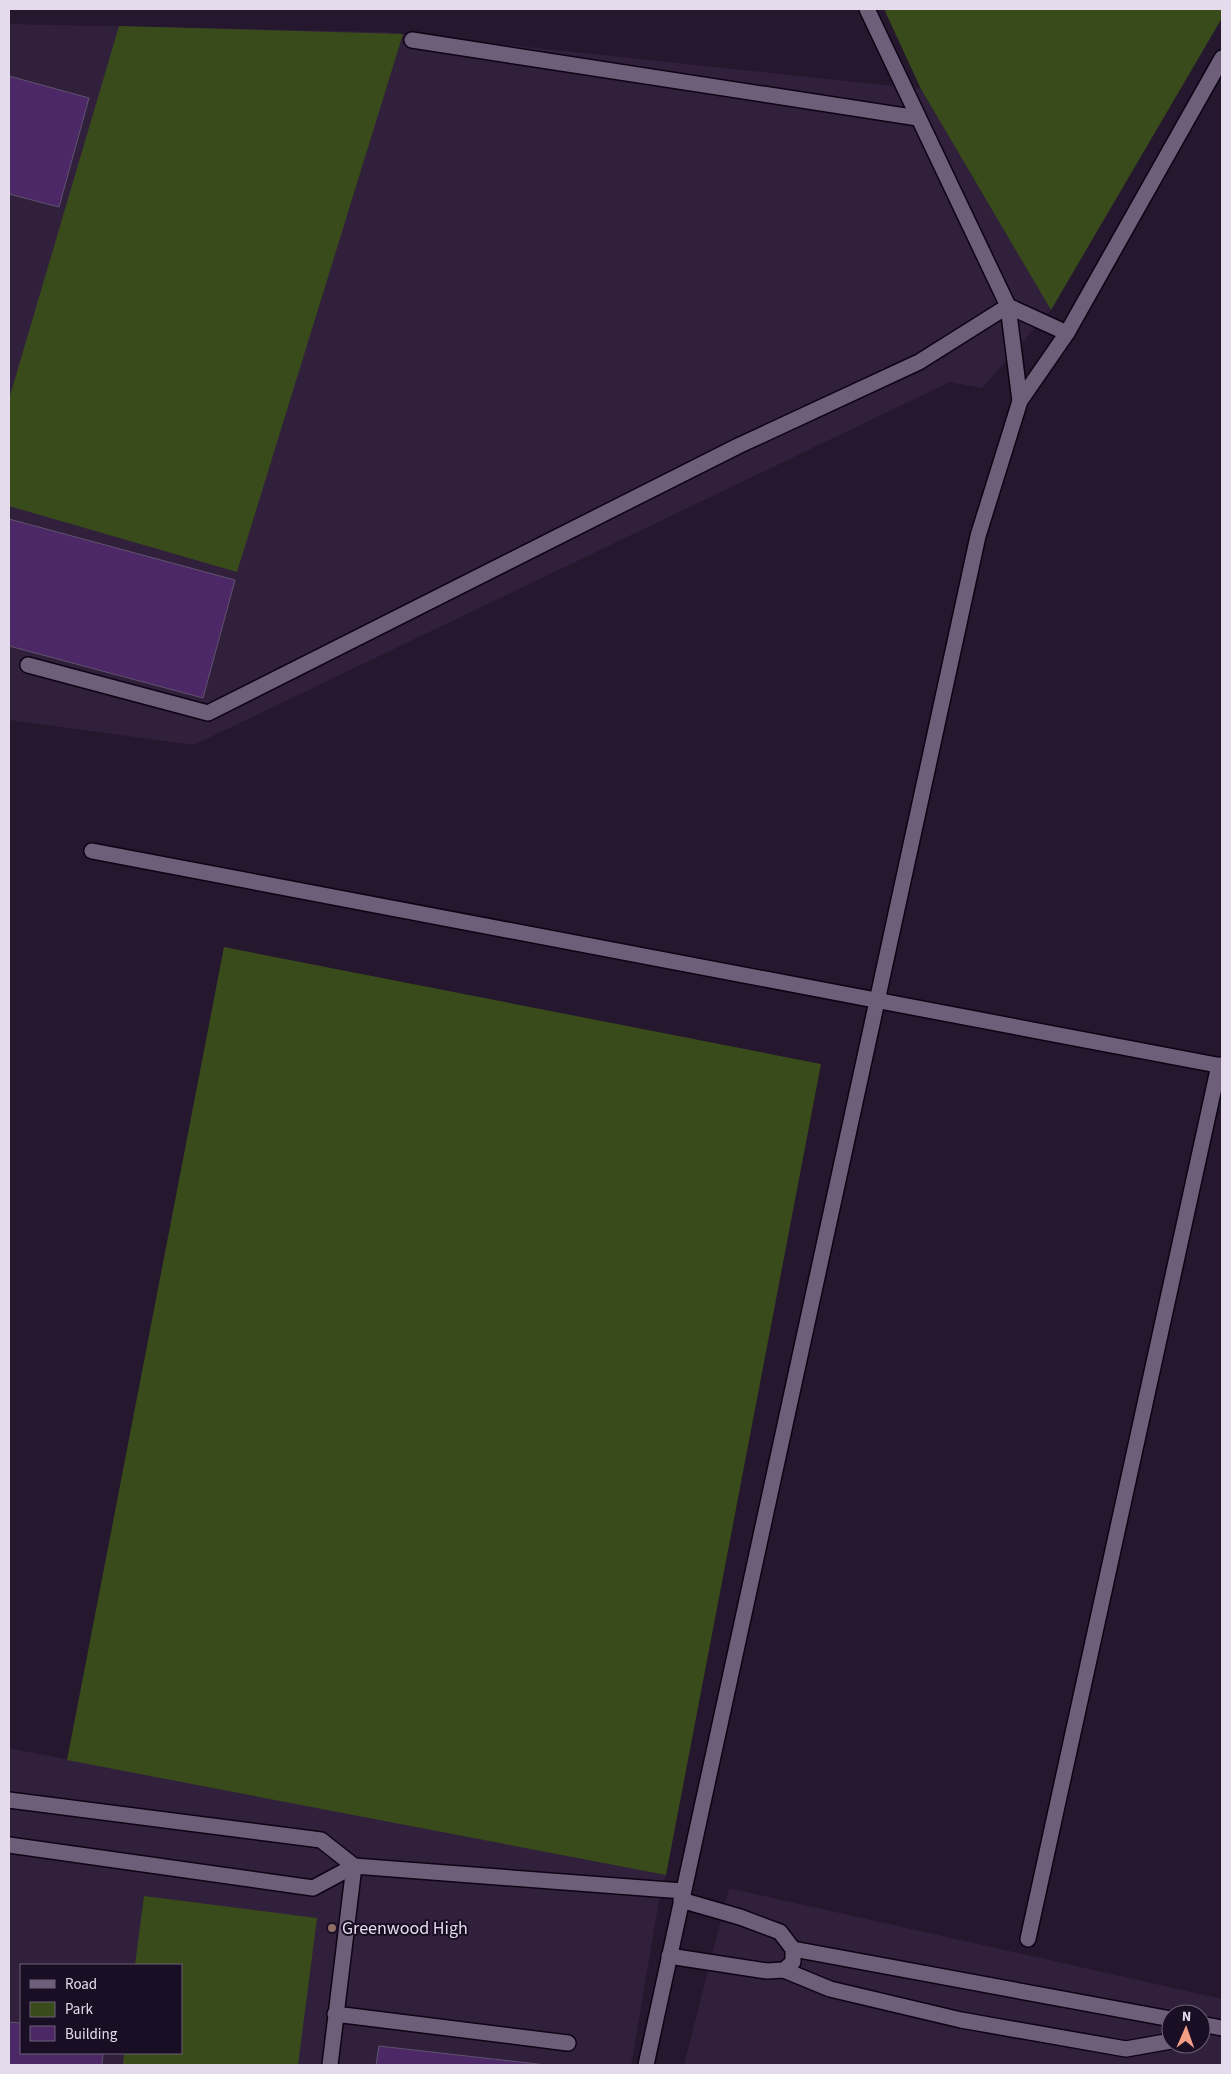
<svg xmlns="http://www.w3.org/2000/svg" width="1231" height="2074" viewBox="0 0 1231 2074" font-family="'Source Sans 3',sans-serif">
	<rect width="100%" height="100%" fill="#24172e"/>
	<path fill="#30203c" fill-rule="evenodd" d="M9,24L385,32L921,89L1051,310L982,388L950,382L194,745L9,720Z
		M9,1748L666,1875L661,1890L631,2065H9ZM21,1965H181V2053H21Z
		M729,1888L1222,1999V2065H684ZM1171,2014H1201V2044H1171Z"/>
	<path fill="#3a4b1b" d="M884,9H1222V18L1051,310L921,89Z
		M119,26L403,34L237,572L9,506V399Z
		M224,947L821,1064L666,1875L67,1760Z
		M144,1896L317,1918L298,2065H123L124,2053H181V1965H135Z"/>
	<path fill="#4c2966" stroke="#60536d" d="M9,76L89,98L59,207L9,194Z
		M9,519L235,580L203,698L9,646Z
		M9,2022L21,2023V2053H103L102,2065H9Z
		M379,2046L546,2065H376Z"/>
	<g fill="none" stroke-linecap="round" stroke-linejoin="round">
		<defs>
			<path id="service" d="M28,665L208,713L738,446L919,362L1008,306L1067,333
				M92,851L1222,1066
				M9,1800L321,1840L354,1866
				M9,1845L313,1888L354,1866L683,1891
				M1028,1939L1219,1065
				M793,1949L1171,2019
				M669,1956L767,1971L784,1970L793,1962V1949L780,1932L740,1917L681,1900
				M784,1970L830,1989L961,2020L1126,2049L1171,2041
				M335,2014L568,2043
				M1201,2024L1222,2028
				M330,2065L354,1866"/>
			<path id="minor" d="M867,9L1008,306L1020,401
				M412,40L918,118"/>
			<path id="tertiary" d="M646,2065L978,536L1020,401L1067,333L1222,58"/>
		</defs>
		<use href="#service" stroke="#0d0315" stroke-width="18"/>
		<use href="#minor" stroke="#0d0315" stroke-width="18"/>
		<use href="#tertiary" stroke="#0d0315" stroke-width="18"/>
		<use href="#service" stroke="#6d5f7a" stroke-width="15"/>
		<use href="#minor" stroke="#6d5f7a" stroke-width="15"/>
		<use href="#tertiary" stroke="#6d5f7a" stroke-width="15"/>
	</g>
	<circle fill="#8d6e63" stroke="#1a0e24" stroke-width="2" cx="332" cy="1928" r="5"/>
	<g text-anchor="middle" stroke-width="4" stroke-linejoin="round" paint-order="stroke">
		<g font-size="18" fill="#e4dcec" stroke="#1a0e24" text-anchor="start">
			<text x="342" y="1934">Greenwood High</text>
		</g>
	</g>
	<rect width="1231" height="2074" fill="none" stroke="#e4dcec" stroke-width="20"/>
	<rect x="20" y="1964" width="162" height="90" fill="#1a0e24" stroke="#6b6074"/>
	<rect x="30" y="1980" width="25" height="8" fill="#6d5f7a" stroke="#6b6074"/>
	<text x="65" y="1989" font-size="15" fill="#e4dcec">Road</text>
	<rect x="30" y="2002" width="25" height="15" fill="#3a4b1b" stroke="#6b6074"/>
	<text x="65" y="2014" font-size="15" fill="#e4dcec">Park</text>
	<rect x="30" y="2026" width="25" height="15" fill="#4c2966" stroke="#6b6074"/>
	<text x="65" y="2039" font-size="15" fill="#e4dcec">Building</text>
	<g transform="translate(1186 2029) rotate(2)"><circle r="24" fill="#1a0e24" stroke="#6b6074"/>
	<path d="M0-4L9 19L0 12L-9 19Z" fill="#f39f85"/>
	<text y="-8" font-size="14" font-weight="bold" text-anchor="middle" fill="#e4dcec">N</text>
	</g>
</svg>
